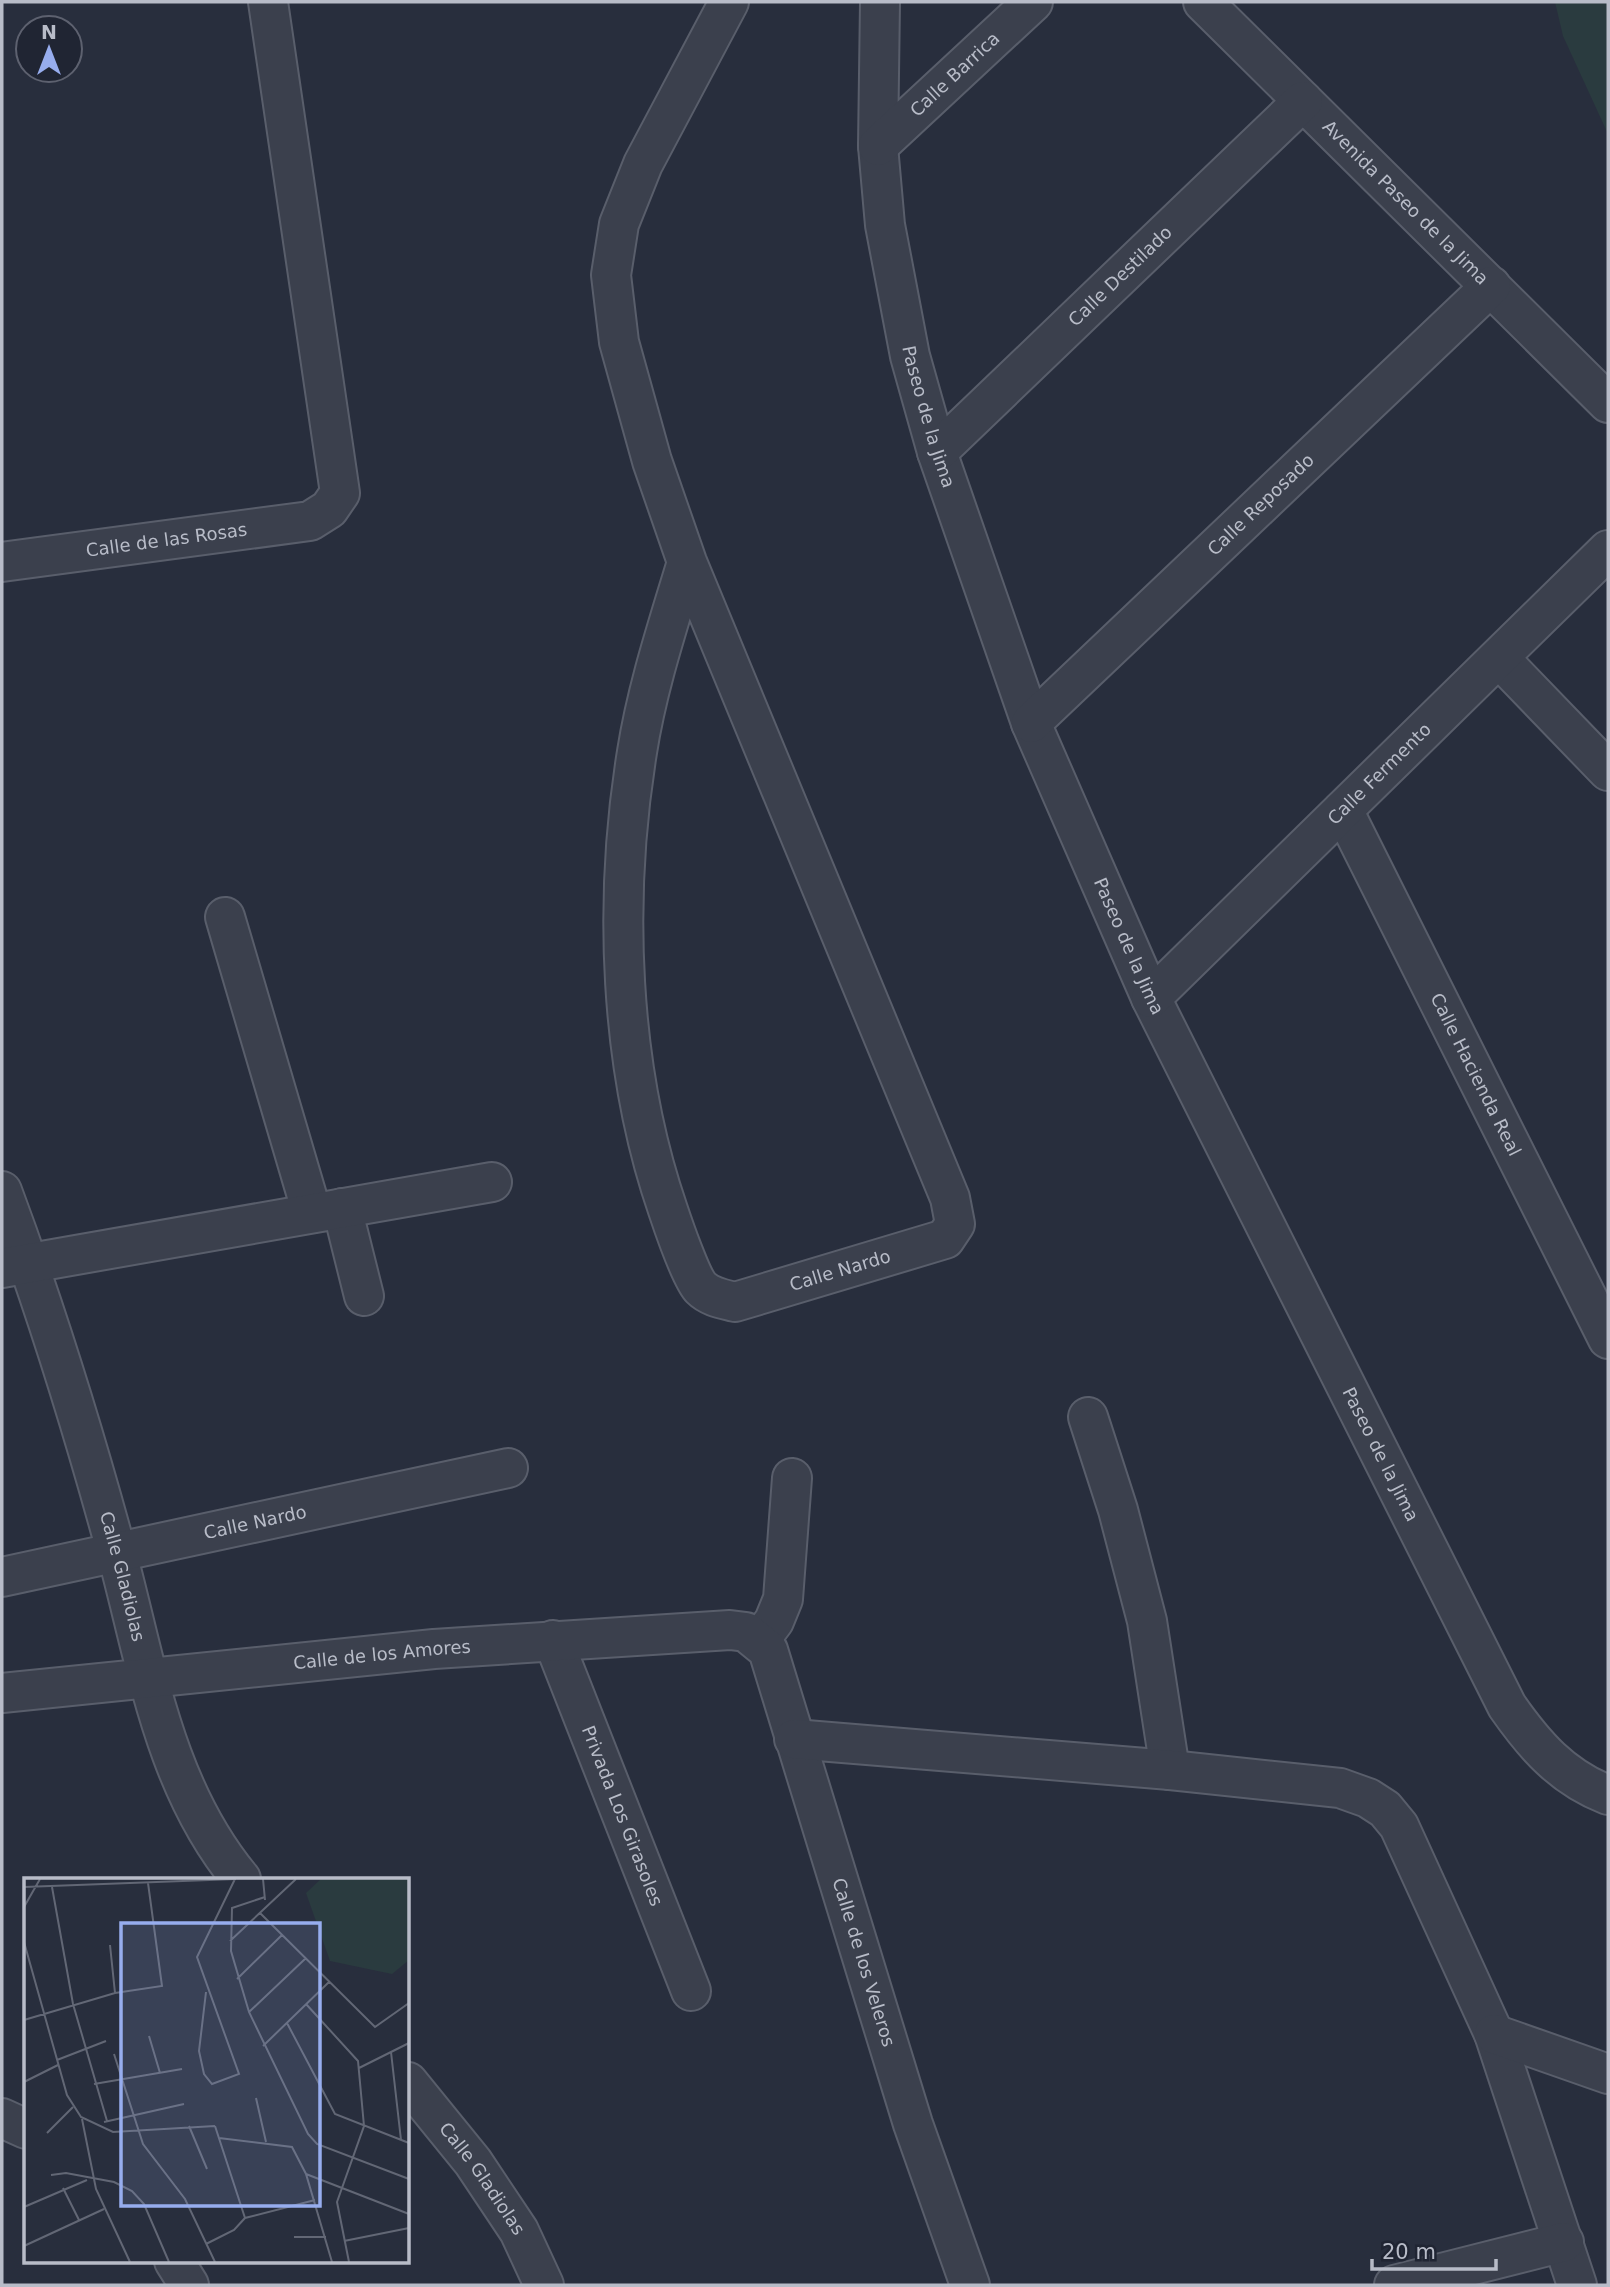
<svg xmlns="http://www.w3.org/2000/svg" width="1610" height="2287" viewBox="0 0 1610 2287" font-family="'DejaVu Sans',sans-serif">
	<rect width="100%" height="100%" fill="#282e3d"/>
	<path fill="#2a3b3f" d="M1555,2H1608V134L1563,36Z"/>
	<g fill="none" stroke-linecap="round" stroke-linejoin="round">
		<defs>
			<g id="minor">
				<path id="s1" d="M880,2L878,146L885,225L910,356L937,452L1031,723L1151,998L1507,1706C1535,1746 1562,1777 1608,1795"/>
				<path id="s2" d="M1203,2L1608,403"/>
				<path id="s3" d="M878,146L1033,2"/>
				<path id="s4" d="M937,452L1303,101"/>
				<path id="s5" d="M2,562L310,521L329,509L340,493L268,2"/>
				<path id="s6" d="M687,562C668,625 647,688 637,752C613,900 619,1068 668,1210C673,1225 691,1278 701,1288C710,1297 723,1299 735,1302L945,1239L955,1224L950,1198L687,562L652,461L619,342L611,275L619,224L643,164L729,2"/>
				<path d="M1499,658L1608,771"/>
				<path id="s7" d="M1031,723L1491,286"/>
				<path id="s8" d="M1343,810L1608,1339"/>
				<path d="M225,917L312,1213"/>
				<path id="s9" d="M1151,998L1608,550"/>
				<path id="s10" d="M2,1191C46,1309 83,1429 116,1550C147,1664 163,1785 241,1879"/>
				<path d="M342,1208L364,1296"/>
				<path d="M2,1268L492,1182"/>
				<path d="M1088,1417L1118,1510L1147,1621L1170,1770"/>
				<path id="s11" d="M2,1577L508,1468"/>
				<path id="s12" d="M553,1640L691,1991"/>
				<path d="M759,1641L774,1621L783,1599L792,1478"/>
				<path id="s13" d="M2,1693L434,1649L730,1630L746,1632L768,1650L913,2124L970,2285"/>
				<path d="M794,1739L1170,1770L1340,1788L1368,1798L1385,1809L1399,1826L1494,2034L1577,2285"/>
				<path d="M1494,2034L1608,2074"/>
				<path id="s14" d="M408,2082L473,2162L519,2231L544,2285"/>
				<path d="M2,2118L26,2129"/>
				<path d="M174,2261L189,2285"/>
				<path d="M1394,2285L1564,2242"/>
			</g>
		</defs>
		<use href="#minor" stroke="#595e6b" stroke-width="42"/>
		<use href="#minor" stroke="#3b404d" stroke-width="38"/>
	</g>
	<g text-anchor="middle" stroke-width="6" stroke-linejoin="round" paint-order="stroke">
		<g font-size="18" fill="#b8bcc8" stroke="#202533">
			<text dy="6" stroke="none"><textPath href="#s3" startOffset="105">Calle Barrica</textPath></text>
			<text dy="6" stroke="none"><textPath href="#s2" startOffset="285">Avenida Paseo de la Jima</textPath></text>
			<text dy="6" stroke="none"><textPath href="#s4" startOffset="254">Calle Destilado</textPath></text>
			<text dy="6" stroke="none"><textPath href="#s1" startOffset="420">Paseo de la Jima</textPath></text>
			<text dy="6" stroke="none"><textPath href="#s7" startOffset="317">Calle Reposado</textPath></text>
			<text dy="6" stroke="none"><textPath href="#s5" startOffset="166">Calle de las Rosas</textPath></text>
			<text dy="6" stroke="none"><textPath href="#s9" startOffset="320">Calle Fermento</textPath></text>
			<text dy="6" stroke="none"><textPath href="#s1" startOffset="987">Paseo de la Jima</textPath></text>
			<text dy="6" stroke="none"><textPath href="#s8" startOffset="296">Calle Hacienda Real</textPath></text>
			<text dy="6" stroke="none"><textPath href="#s6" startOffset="892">Calle Nardo</textPath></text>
			<text dy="6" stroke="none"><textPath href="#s1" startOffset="1554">Paseo de la Jima</textPath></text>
			<text dy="6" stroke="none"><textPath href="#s11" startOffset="259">Calle Nardo</textPath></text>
			<text dy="6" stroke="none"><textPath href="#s10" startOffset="404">Calle Gladiolas</textPath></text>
			<text dy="6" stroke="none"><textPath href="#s13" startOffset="382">Calle de los Amores</textPath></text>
			<text dy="6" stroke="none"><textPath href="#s12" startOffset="189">Privada Los Girasoles</textPath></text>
			<text dy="6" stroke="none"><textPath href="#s13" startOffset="1102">Calle de los Veleros</textPath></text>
			<text dy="6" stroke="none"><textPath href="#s14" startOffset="122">Calle Gladiolas</textPath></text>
		</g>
	</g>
	<g transform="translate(24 1878)">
		<rect width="385" height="385" fill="#282e3d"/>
		<path d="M297,1H385V82L368,96L306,83L282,15Z" fill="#2a3b3f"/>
		<path fill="none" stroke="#626775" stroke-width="2" d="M239,1L241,22M0,9L212,1M28,9L49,126L83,243M241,19L208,30L207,73L225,134L284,256L293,266L385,301M0,29L16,1M236,35L351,149L385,125M206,63L272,1M0,64L43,217L57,239L89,254L191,248M86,67L91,115M213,101L258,57M182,114L175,173L180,196L188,206L215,196L173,79L211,1M282,126L334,183L340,248L313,324L325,384M225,134L282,80M0,142L91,115L138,108L124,5M263,145L311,236L385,265M125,158L136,195M239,168L305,104M367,174L377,262M90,176L119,266L161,321L191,384M33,182L82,163M335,190L385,165M0,204L34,187M70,206L158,191M232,220L242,264M58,241L72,311L106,384M80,244L160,226M165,248L183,291M191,248L221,340M23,255L49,229M195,260L268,269L282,296L308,384M282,296L385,336M27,297L42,295L90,304L108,313L120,326L145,384M39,310L55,342M0,329L63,302M270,359H302M320,363L385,350M182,366L210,352L221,340L291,322M0,368L80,331"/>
		<path fill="#97adee" fill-opacity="0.15" stroke="#97adee" stroke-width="3.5" d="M97,45H296V328H97Z"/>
		<rect width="385" height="385" fill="none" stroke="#b8bcc8" stroke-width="3.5"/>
	</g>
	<rect width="1610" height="2287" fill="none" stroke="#b8bcc8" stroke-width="7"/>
	<g transform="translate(49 49)"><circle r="33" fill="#202533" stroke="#5d616f" stroke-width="2"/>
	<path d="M0-5L12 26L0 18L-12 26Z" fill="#97adee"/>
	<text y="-10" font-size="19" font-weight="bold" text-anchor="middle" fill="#b8bcc8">N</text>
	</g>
	<path d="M1372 2259v10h124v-10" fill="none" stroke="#b8bcc8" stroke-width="3.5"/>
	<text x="1382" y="2259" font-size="21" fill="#b8bcc8" stroke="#202533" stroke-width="5" paint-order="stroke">20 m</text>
</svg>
